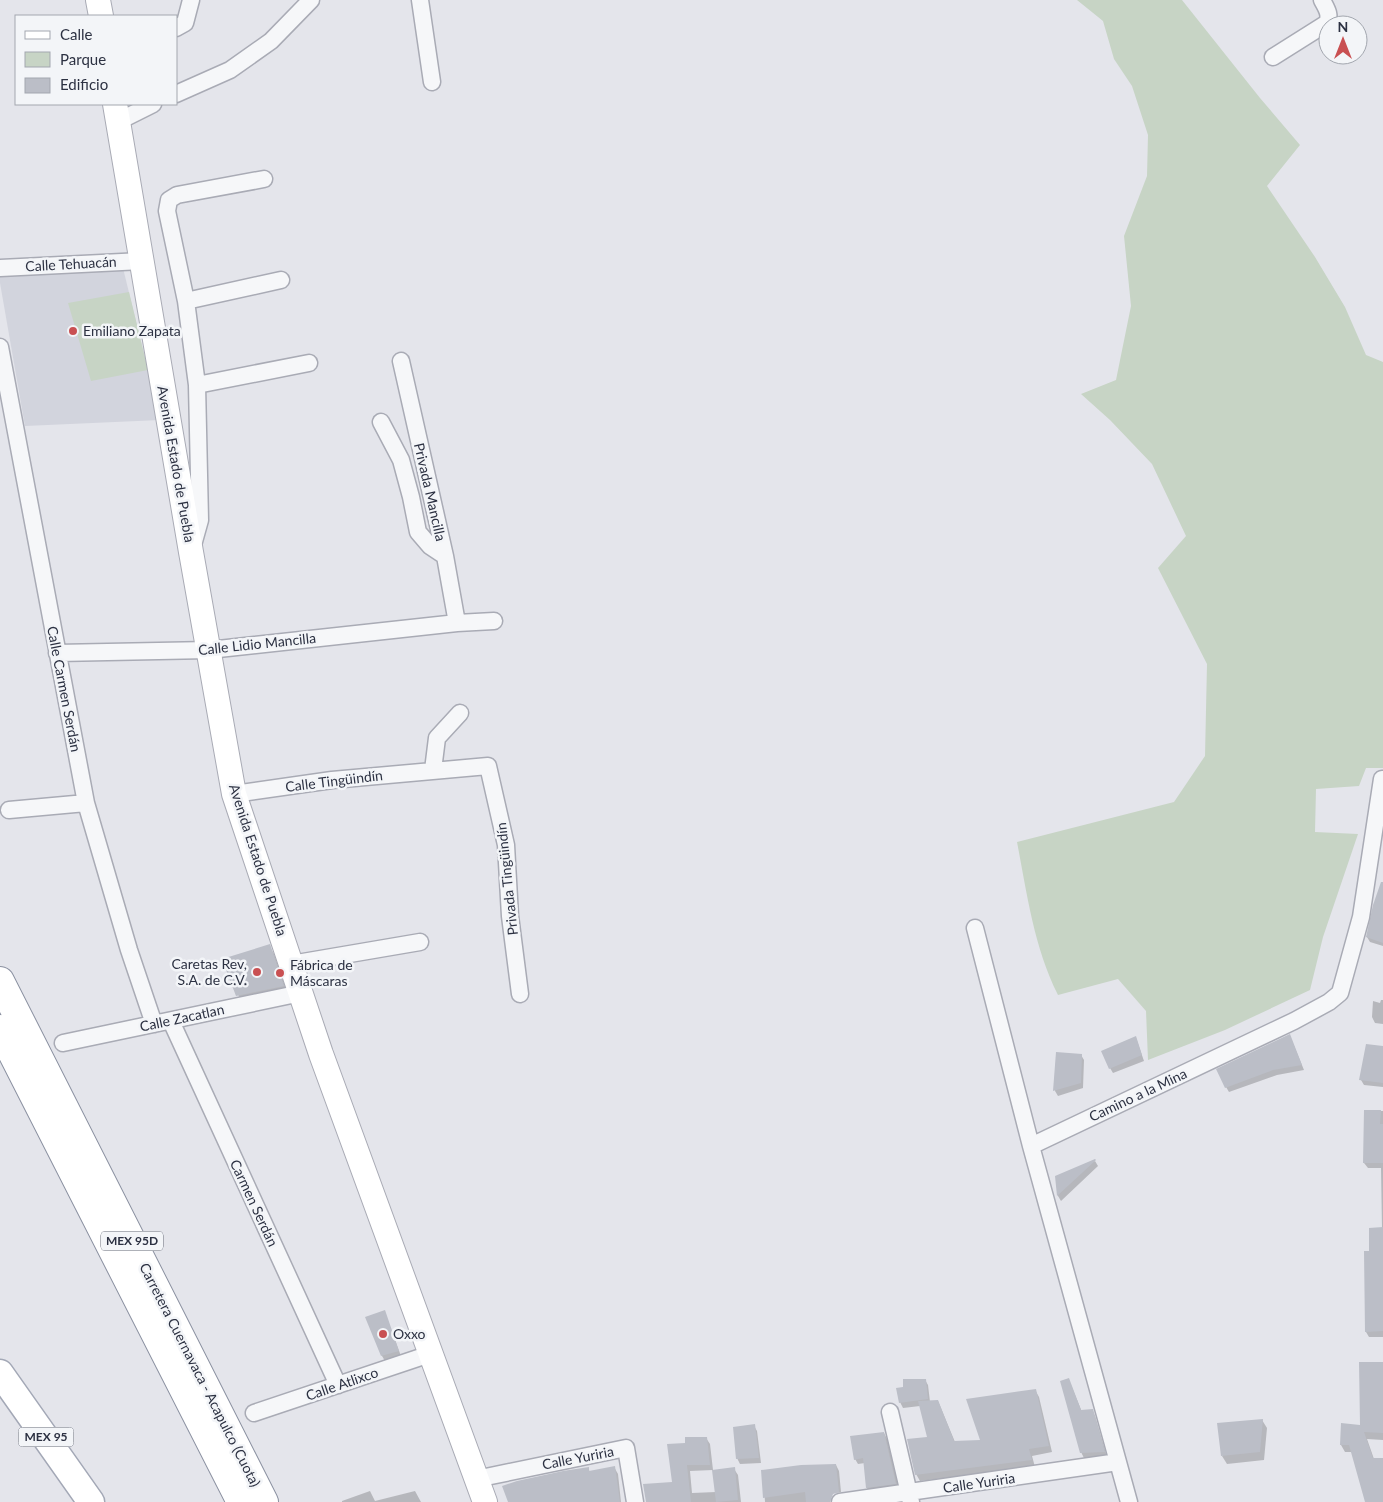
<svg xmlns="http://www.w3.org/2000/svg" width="1383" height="1502" viewBox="0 0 1383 1502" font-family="Lato,sans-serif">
	<rect width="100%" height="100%" fill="#e4e5eb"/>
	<path fill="#d2d4dd" d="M123,268L160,420L25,426L0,283V273Z"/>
	<path fill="#c7d4c5" d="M1077,0H1182L1260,98L1300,145L1267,186L1315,257L1345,307L1366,355L1383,362V768H1366L1359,786L1316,789L1315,832L1358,834L1323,937L1310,990L1225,1030L1148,1060L1146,1011L1118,979L1058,995C1034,947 1027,894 1017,842L1174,802L1205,756L1207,664L1158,568L1186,536L1152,464L1110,420L1081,394L1116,380L1131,306L1124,236L1147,176L1148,135L1132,86L1114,59L1103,21Z
		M129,292L148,370L91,381L68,303Z"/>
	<path fill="#0003" d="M1383,897V946L1370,942L1367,937Z
		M269,946L274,954L288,995L242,1004L224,960Z
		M1381,1000H1383V1024L1375,1023L1372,1017L1373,1001L1380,1003Z
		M1136,1038L1144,1061L1113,1073L1110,1068Z
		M1292,1041L1304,1070L1277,1075L1229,1092L1226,1087Z
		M1383,1047V1087L1364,1085L1361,1080Z
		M1057,1054L1081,1055L1084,1060L1083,1088L1058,1096L1055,1091Z
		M1366,1111H1383V1337H1369L1366,1332L1370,1253L1382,1229L1381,1168H1368L1364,1163Z
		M1095,1161L1098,1166L1061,1201L1058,1196L1056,1177Z
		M384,1311L401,1356L385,1361L382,1356Z
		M1383,1364V1440L1367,1439L1374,1459H1383V1502H1366L1353,1452H1345L1341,1445L1361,1426Z
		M925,1380L928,1385L930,1402L938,1401L955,1442L981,1441L1035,1390L1039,1397L1052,1452L1032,1456L1035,1467L920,1481L916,1474L929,1438L920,1406L903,1408L900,1402Z
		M1071,1385L1082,1412L1092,1410L1095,1416L1107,1457L1084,1458L1081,1452Z
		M1262,1420L1267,1428L1264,1460L1227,1464L1222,1456Z
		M754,1426L757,1431L761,1463L740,1464L737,1458Z
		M884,1433L887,1439L899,1489L870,1493L867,1488L865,1463L858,1464L855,1459Z
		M706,1438L710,1444L713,1470L690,1471L692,1493L716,1492L734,1469L738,1475L741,1502H648L673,1483L687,1444Z
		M836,1465L839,1471L841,1492L814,1496L815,1502H765L763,1471Z
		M614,1467L618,1474L621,1502H509L588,1468L590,1472Z
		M370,1491L375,1501L415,1491L421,1502H342V1501Z"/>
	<path fill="#bbbec7" d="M1381,882H1383V943L1366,937L1373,905Z
		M270,944L284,986L236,996L222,959Z
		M1290,1034L1302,1065L1273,1070L1225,1088L1216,1069Z
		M1136,1036L1142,1055L1109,1069L1101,1051Z
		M1366,1044L1383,1046V1083L1359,1080Z
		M1056,1052L1082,1054L1081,1083L1053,1091Z
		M1364,1110H1381L1380,1124H1383V1163H1363Z
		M1095,1159L1096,1160L1057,1196L1055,1176Z
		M1383,1227V1331L1365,1332L1364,1251H1369V1228Z
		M385,1310L399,1351L381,1356L365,1317Z
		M1359,1362H1383V1433L1364,1432L1373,1458H1383V1502H1365L1349,1445H1340L1341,1423L1360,1425Z
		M1069,1378L1081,1410L1093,1409L1105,1452L1080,1453L1060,1381Z
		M903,1379H926L928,1399L899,1403L896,1388L903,1387Z
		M1036,1389L1049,1446L1029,1449L1032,1460L915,1475L907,1439L927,1437L918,1401L938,1400L954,1441L980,1440L966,1399Z
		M1263,1419L1260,1452L1221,1456L1217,1423Z
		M755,1424L759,1458L736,1459L733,1427Z
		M884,1432L896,1484L866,1488L863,1458L854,1460L850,1436Z
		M685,1437H707L710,1465H687L691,1502H646L643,1484L672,1482L667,1444L685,1443Z
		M836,1464L839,1492L833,1494L830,1502H806L805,1492L763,1498L761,1470L801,1465Z
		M615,1466L620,1502H508L502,1486L517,1481L563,1471L589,1467V1471Z
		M735,1467L738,1500L716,1502L712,1470Z"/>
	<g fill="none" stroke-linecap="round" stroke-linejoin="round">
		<defs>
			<path id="street" d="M420,0L432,82
				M176,28L185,23L191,0
				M1273,57L1327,23C1331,14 1326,8 1322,0
				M176,94L230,70L271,41L311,0
				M117,122L153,104
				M0,268L142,261
				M186,301L281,280
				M0,347L86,803L129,950L154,1024
				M401,361L445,556L457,623
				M197,385L309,363
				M381,422L401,460L411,497L418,532L430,546L445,556
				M193,545L200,520L197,385L186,301L167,211L169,200L177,195L264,179
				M57,653L209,650L457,623L494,621
				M433,770L437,738L460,713
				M234,794L332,780L488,766L506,845L510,916L520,994
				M9,810L86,803
				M975,928L1031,1146L1129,1502
				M291,964L420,942
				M171,1021L338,1385
				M63,1043L301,993
				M1031,1146L1294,1021L1329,1002L1340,993L1361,917L1382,779
				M890,1412L911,1502
				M254,1413L430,1354
				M476,1479L626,1448L635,1502
				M840,1502L1118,1462"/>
			<path id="secondary" d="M98,0L101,16
				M115,104L191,552L234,794L321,1054L485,1502"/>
			<path id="primary" d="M0,1373L91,1502"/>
			<path id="highway" d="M0,981L264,1502
				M0,1029L241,1502"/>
		</defs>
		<use href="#street" stroke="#a9abb5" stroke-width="19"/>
		<use href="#secondary" stroke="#a9abb5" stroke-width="26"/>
		<use href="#primary" stroke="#a3a8b6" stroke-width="29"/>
		<use href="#highway" stroke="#8b91a1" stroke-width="30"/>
		<use href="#street" stroke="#f6f7f9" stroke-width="16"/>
		<use href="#secondary" stroke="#fff" stroke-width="24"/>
		<use href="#primary" stroke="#fff" stroke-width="26"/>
		<use href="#highway" stroke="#fff" stroke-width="28"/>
	</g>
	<g fill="#c95052" stroke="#f3f5f8" stroke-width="2">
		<circle cx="73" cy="331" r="5"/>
		<circle cx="257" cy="972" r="5"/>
		<circle cx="280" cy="973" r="5"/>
		<circle cx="383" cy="1334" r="5"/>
	</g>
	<g text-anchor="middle" stroke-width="5" stroke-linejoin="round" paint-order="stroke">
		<g fill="#f3f5f8" stroke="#686c79" stroke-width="1">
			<rect x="101" y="1231.5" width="62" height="19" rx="4"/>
			<rect x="18.5" y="1427.5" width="55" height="19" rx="4"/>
		</g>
		<g font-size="12" font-weight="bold" fill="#2c3142">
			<text x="132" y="1245">MEX 95D</text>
			<text x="46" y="1441">MEX 95</text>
		</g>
		<g font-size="14" fill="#2c3142" stroke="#f3f5f8">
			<text transform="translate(71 264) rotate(-3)" y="5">Calle Tehuacán</text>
			<text transform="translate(176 464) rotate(80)" y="5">Avenida Estado de Puebla</text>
			<text transform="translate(430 492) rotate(77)" y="5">Privada Mancilla</text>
			<text transform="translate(257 644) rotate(-6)" y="5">Calle Lidio Mancilla</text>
			<text transform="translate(64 689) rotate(79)" y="5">Calle Carmen Serdán</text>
			<text transform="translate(334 781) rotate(-7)" y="5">Calle Tingüindín</text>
			<text transform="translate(258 860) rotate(72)" y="5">Avenida Estado de Puebla</text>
			<text transform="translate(507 879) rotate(-96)" y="5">Privada Tingüindín</text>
			<text transform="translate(182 1018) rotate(-12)" y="5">Calle Zacatlan</text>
			<text transform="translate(1138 1095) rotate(-25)" y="5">Camino a la Mina</text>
			<text transform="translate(254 1203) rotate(65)" y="5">Carmen Serdán</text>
			<text transform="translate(200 1375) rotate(63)" y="5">Carretera Cuernavaca - Acapulco (Cuota)</text>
			<text transform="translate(342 1384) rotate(-19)" y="5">Calle Atlixco</text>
			<text transform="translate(578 1458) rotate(-11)" y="5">Calle Yuriria</text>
			<text transform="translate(979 1483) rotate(-8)" y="5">Calle Yuriria</text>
		</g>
		<g font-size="14" fill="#2c3142" stroke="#f3f5f8" text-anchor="start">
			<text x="83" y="336">Emiliano Zapata</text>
			<text x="247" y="969" text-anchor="end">Caretas Rev,<tspan x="247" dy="16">S.A. de C.V.</tspan></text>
			<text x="290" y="970">Fábrica de<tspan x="290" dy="16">Máscaras</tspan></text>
			<text x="393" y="1339">Oxxo</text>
		</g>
	</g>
	<rect x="15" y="15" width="162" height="90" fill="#f3f5f8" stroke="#a3a7af"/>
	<rect x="25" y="31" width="25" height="8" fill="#ffffff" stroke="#a3a7af"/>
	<text x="60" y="40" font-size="15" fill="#2c3142">Calle</text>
	<rect x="25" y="52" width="25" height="15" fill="#c7d4c5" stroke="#a3a7af"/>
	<text x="60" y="65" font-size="15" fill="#2c3142">Parque</text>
	<rect x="25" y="78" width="25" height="15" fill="#bbbec7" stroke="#a3a7af"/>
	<text x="60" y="90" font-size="15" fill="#2c3142">Edificio</text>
	<g transform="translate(1343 40)"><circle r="24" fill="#f3f5f8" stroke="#a3a7af"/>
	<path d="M0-4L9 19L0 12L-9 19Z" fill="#c95052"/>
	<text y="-8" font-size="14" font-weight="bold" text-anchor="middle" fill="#2c3142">N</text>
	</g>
</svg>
